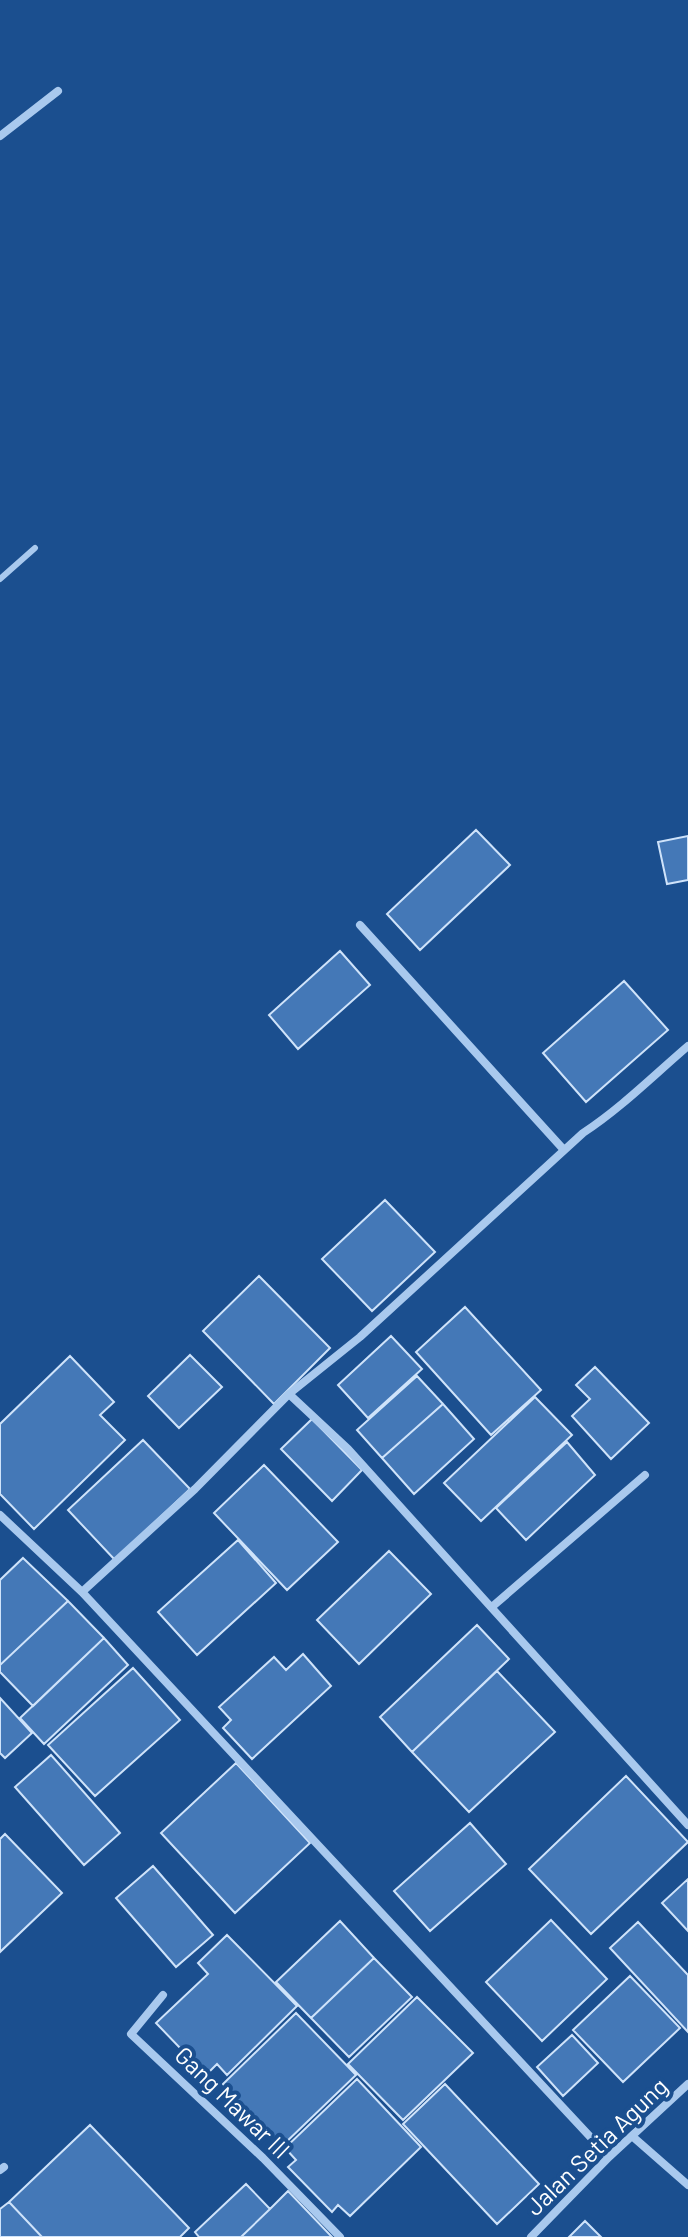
<svg xmlns="http://www.w3.org/2000/svg" width="688" height="2237" font-family="Barlow,sans-serif">
	<rect width="100%" height="100%" fill="#1b4f8f"/>
	<path fill="#4478b7" stroke="#cfe3fa" stroke-width="2" d="M 476,830 L 510,865 L 420,950 L 387,914 Z
		M 688,836 L 688,880 L 667,884 L 658,842 Z
		M 340,951 L 370,985 L 298,1049 L 269,1015 Z
		M 624,981 L 668,1030 L 586,1102 L 543,1053 Z
		M 385,1200 L 435,1252 L 372,1311 L 322,1259 Z
		M 259,1276 L 330,1348 L 274,1404 L 203,1331 Z
		M 465,1307 L 541,1390 L 491,1435 L 416,1352 Z
		M 391,1336 L 422,1369 L 368,1418 L 338,1385 Z
		M 190,1355 L 222,1387 L 179,1428 L 148,1396 Z
		M 70,1356 L 114,1402 L 100,1415 L 125,1440 L 34,1529 L 0,1494 L 0,1424 Z
		M 595,1367 L 649,1423 L 611,1459 L 572,1416 L 590,1399 L 576,1385 Z
		M 417,1376 L 443,1404 L 382,1458 L 357,1430 Z
		M 535,1397 L 572,1435 L 481,1521 L 444,1483 Z
		M 443,1404 L 474,1439 L 414,1494 L 382,1458 Z
		M 312,1419 L 362,1470 L 332,1501 L 281,1449 Z
		M 143,1440 L 190,1489 L 115,1560 L 68,1510 Z
		M 567,1442 L 595,1475 L 526,1540 L 496,1508 Z
		M 264,1465 L 338,1542 L 287,1590 L 214,1513 Z
		M 238,1540 L 276,1583 L 197,1655 L 158,1612 Z
		M 389,1551 L 431,1594 L 359,1664 L 317,1620 Z
		M 23,1558 L 68,1601 L 0,1665 L 0,1580 Z
		M 68,1601 L 104,1638 L 33,1706 L 0,1672 L 0,1665 Z
		M 477,1625 L 509,1659 L 412,1752 L 380,1717 Z
		M 104,1638 L 128,1665 L 44,1744 L 20,1718 Z
		M 303,1654 L 331,1686 L 252,1759 L 223,1728 L 231,1720 L 219,1707 L 274,1657 L 286,1670 Z
		M 133,1668 L 180,1720 L 95,1796 L 48,1745 Z
		M 497,1671 L 555,1732 L 469,1812 L 412,1752 Z
		M 0,1698 L 32,1733 L 5,1758 L 0,1753 Z
		M 51,1755 L 120,1833 L 84,1865 L 15,1787 Z
		M 236,1763 L 310,1843 L 235,1913 L 161,1833 Z
		M 626,1776 L 688,1842 L 591,1934 L 529,1869 Z
		M 470,1823 L 506,1864 L 430,1931 L 394,1891 Z
		M 5,1834 L 62,1893 L 0,1952 L 0,1839 Z
		M 153,1866 L 213,1935 L 176,1967 L 116,1898 Z
		M 688,1879 L 688,1931 L 662,1903 Z
		M 551,1920 L 607,1979 L 542,2041 L 486,1982 Z
		M 340,1921 L 374,1958 L 311,2018 L 276,1982 Z
		M 638,1922 L 688,1975 L 688,2032 L 610,1948 Z
		M 227,1935 L 297,2006 L 227,2075 L 217,2064 L 206,2075 L 156,2023 L 208,1974 L 198,1963 Z
		M 374,1958 L 412,1997 L 349,2057 L 311,2018 Z
		M 630,1976 L 680,2028 L 623,2082 L 573,2030 Z
		M 417,1997 L 473,2053 L 403,2120 L 348,2064 Z
		M 296,2013 L 356,2075 L 282,2146 L 223,2084 Z
		M 572,2035 L 598,2063 L 563,2096 L 537,2067 Z
		M 357,2079 L 421,2147 L 350,2216 L 338,2205 L 332,2212 L 288,2167 L 296,2160 L 285,2148 Z
		M 445,2084 L 539,2184 L 497,2224 L 403,2124 Z
		M 90,2125 L 189,2228 L 180,2237 L 42,2237 L 9,2202 Z
		M 246,2184 L 270,2209 L 241,2237 L 199,2237 L 195,2232 Z
		M 288,2191 L 332,2237 L 241,2237 L 270,2209 Z
		M 9,2202 L 42,2237 L 0,2237 L 0,2209 Z
		M 585,2221 L 601,2237 L 569,2237 Z"/>
	<g fill="none" stroke-linecap="round" stroke-linejoin="round">
		<path stroke="#a9c9ee" stroke-width="6" d="M 0,579 L 35,548"/>
		<path stroke="#a9c9ee" stroke-width="8" d="M 0,136 L 58,91
			M 360,925 L 564,1150
			M 289,1394 L 348,1449 L 688,1825
			M 0,1515 L 82,1592
			M 493,1606 L 645,1475
			M 163,1995 L 131,2034 L 263,2158 L 340,2237
			M 632,2136 L 688,2185
			M 609,2157 L 82,1592 L 195,1489 L 289,1394 L 360,1337 L 583,1133 C 621,1108 653,1076 688,1046
			M 0,2170 L 4,2167
			M 531,2237 L 609,2157 L 688,2084"/>
	</g>
	<g text-anchor="middle" dominant-baseline="central" stroke-width="8" stroke-linejoin="round" paint-order="stroke">
		<g font-size="24" fill="#fff" stroke="#1b4f8f">
			<text transform="translate(233 2102) rotate(44)">Gang Mawar III</text>
			<text transform="translate(596 2146) rotate(-44)">Jalan Setia Agung</text>
		</g>
	</g>
</svg>
